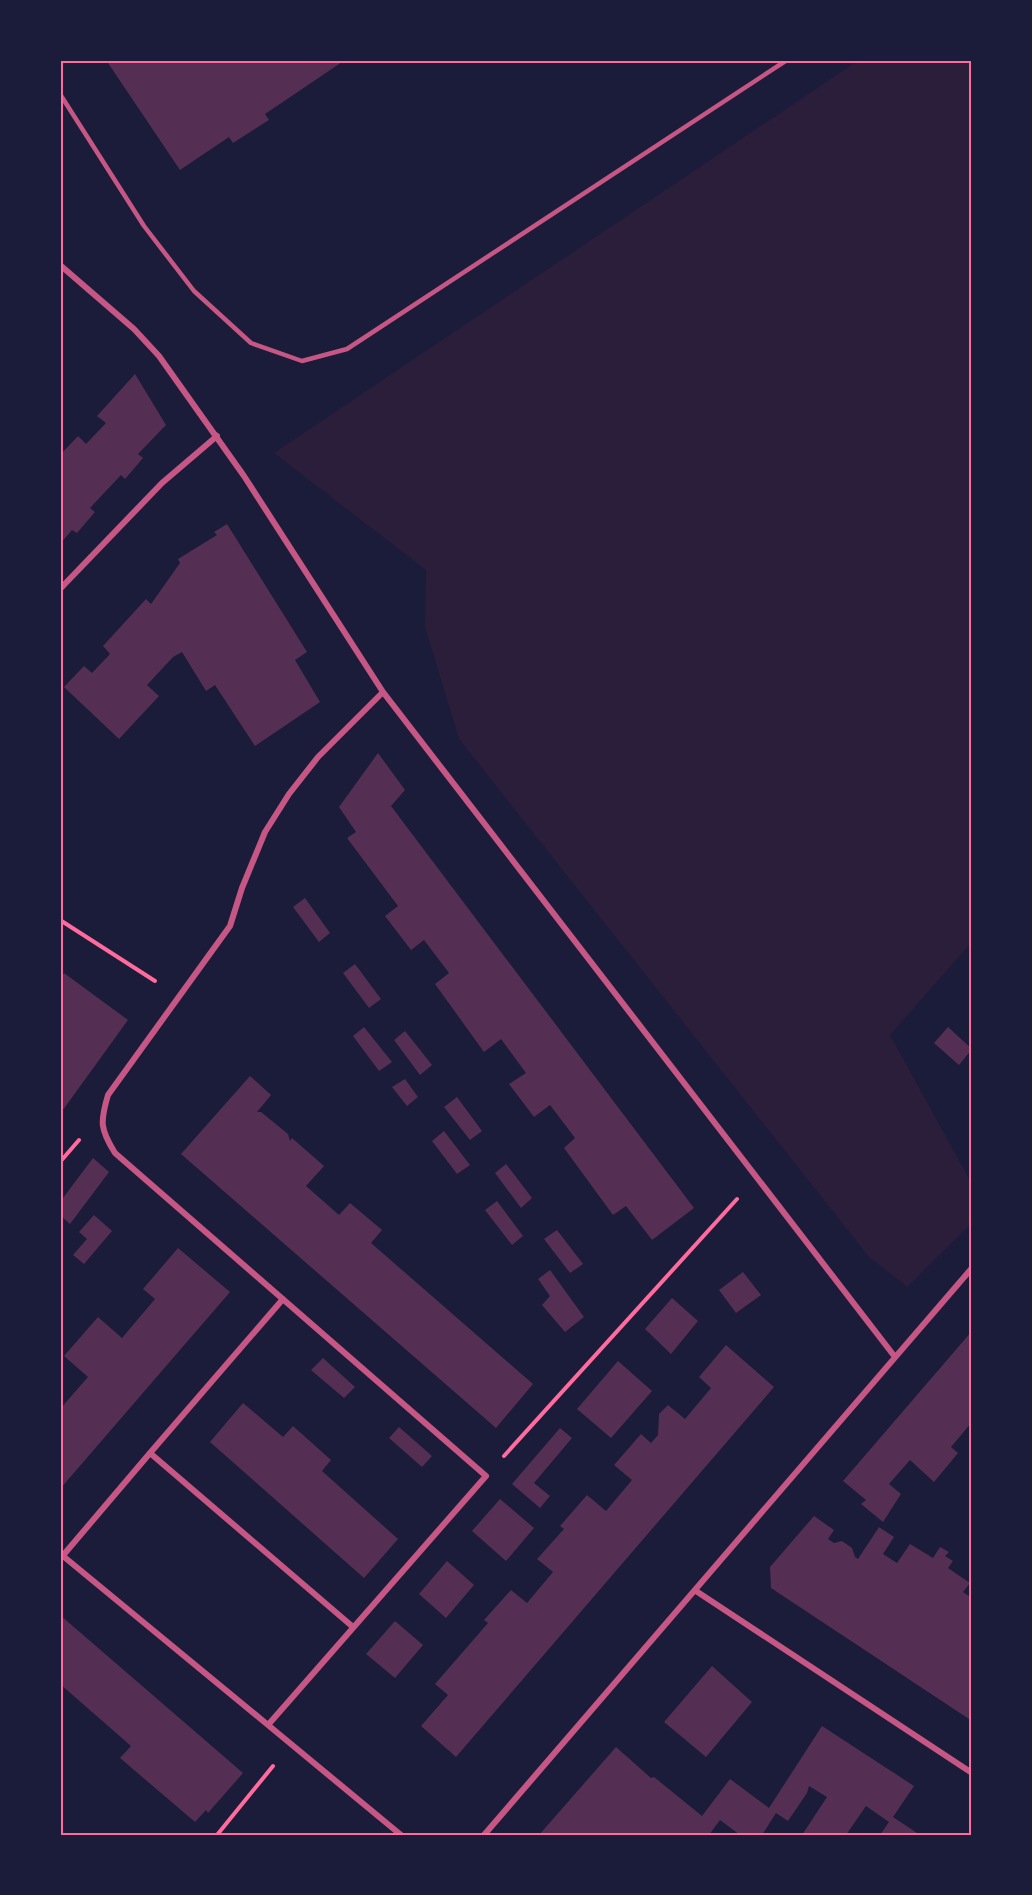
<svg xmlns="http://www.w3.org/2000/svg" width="1032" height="1895" font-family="Arial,sans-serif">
	<rect width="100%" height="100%" fill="#1b1b3a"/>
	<path fill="#2a1e3b" d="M 859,60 L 972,60 L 972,942 L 890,1035 L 972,1184 L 972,1223 L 907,1287 L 869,1257 L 459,739 L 425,627 L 426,570 L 274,453 Z"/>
	<path fill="#542f53" d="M 106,60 L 345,60 L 265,114 L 269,120 L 233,143 L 229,137 L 180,170 Z
		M 135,374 L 166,425 L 138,454 L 143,458 L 125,479 L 121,475 L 90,508 L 95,512 L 77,533 L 72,530 L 60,544 L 60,455 L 78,436 L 86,444 L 106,423 L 97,416 Z
		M 227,524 L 307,652 L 295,660 L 320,702 L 255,746 L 215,685 L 206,691 L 182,652 L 173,657 L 147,685 L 159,696 L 119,739 L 64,687 L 84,666 L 92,673 L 110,654 L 103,646 L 146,599 L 151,604 L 180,563 L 178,559 L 217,535 L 214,532 Z
		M 378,753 L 405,790 L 391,806 L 694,1208 L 652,1240 L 626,1206 L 613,1215 L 564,1148 L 575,1138 L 550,1105 L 534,1117 L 509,1084 L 526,1073 L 501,1039 L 484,1052 L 435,984 L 449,973 L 424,940 L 411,950 L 385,916 L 398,906 L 347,838 L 356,832 L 339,807 Z
		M 305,898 L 330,933 L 319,942 L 293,907 Z
		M 355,964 L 381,999 L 369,1008 L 343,973 Z
		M 64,973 L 128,1020 L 60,1114 L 60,979 Z
		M 364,1027 L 392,1062 L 379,1071 L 353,1036 Z
		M 948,1027 L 972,1049 L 959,1065 L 934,1043 Z
		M 405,1031 L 432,1065 L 420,1075 L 394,1040 Z
		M 250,1076 L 271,1095 L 257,1112 L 261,1112 L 288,1134 L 290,1141 L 292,1138 L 324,1166 L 306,1186 L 339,1215 L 350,1203 L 382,1230 L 371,1243 L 533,1384 L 496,1428 L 181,1154 Z
		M 405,1079 L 418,1097 L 407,1106 L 392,1087 Z
		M 457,1097 L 482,1131 L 470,1140 L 444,1107 Z
		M 444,1131 L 470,1165 L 457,1174 L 432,1141 Z
		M 93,1158 L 109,1172 L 70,1224 L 60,1215 L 60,1202 Z
		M 506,1164 L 532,1198 L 521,1208 L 495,1173 Z
		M 497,1201 L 523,1236 L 512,1245 L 485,1210 Z
		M 94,1215 L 112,1231 L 84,1264 L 73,1255 L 87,1239 L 79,1232 Z
		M 557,1230 L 583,1264 L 570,1273 L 544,1239 Z
		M 178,1248 L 230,1292 L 60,1489 L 60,1409 L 88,1377 L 64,1356 L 98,1317 L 122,1338 L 155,1299 L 143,1289 Z
		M 550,1270 L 584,1317 L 565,1332 L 542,1305 L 550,1296 L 538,1279 Z
		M 743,1272 L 761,1295 L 736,1313 L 719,1290 Z
		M 672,1298 L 698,1321 L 671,1354 L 645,1329 Z
		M 972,1331 L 972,1422 L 951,1447 L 958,1453 L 934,1482 L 910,1460 L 889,1484 L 901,1494 L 883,1522 L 861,1504 L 866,1500 L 843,1481 Z
		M 726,1345 L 774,1387 L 456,1757 L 421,1726 L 448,1695 L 435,1684 L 488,1623 L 484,1620 L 511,1590 L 527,1603 L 553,1572 L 537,1559 L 564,1529 L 560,1526 L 587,1495 L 606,1511 L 632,1480 L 614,1465 L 641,1434 L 651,1443 L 658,1435 L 659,1414 L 668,1405 L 685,1419 L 711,1388 L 699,1377 Z
		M 323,1358 L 355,1387 L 344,1398 L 311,1370 Z
		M 618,1361 L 652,1391 L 611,1438 L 577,1409 Z
		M 243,1403 L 283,1437 L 293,1426 L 331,1460 L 322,1471 L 398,1539 L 364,1578 L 210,1442 Z
		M 399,1427 L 432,1456 L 422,1467 L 389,1438 Z
		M 560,1428 L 572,1438 L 534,1483 L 550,1496 L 540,1508 L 512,1484 Z
		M 500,1499 L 534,1528 L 506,1561 L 472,1531 Z
		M 814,1516 L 834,1530 L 828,1539 L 834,1543 L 842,1541 L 852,1548 L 855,1557 L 858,1559 L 879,1527 L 894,1537 L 883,1554 L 897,1563 L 910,1544 L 933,1558 L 940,1547 L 949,1552 L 945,1556 L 953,1561 L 948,1568 L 970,1583 L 963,1592 L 972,1598 L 972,1721 L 771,1588 L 770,1567 Z
		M 447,1561 L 474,1585 L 446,1618 L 419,1594 Z
		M 60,1615 L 243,1773 L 208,1813 L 206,1810 L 195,1822 L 120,1758 L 131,1746 L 60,1684 Z
		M 395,1621 L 423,1645 L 395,1678 L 366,1654 Z
		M 712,1666 L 752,1702 L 706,1757 L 664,1722 Z
		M 822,1726 L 914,1786 L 893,1817 L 920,1835 L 880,1835 L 889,1822 L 866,1806 L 846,1835 L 802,1835 L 827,1797 L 809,1786 L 807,1793 L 788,1821 L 776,1813 L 762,1835 L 740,1835 L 720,1820 L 709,1835 L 539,1835 L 616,1747 L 651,1778 L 654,1777 L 702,1816 L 730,1779 L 769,1808 Z"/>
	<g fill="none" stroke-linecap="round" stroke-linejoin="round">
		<path stroke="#ff6b9d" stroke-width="4" d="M 60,920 L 155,981
			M 60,1162 L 79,1140
			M 504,1456 L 737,1199
			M 217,1835 L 273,1766"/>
		<path stroke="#c65784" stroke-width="4.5" d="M 60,94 L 144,226 L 194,291 L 251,343 L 302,361 L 347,349 L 787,60"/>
		<path stroke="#c65784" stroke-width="6" d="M 60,265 L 134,329 L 159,356 L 244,476 L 383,692 L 895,1357
			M 60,589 L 162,483 L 217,436
			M 383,692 L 318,757 L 289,794 L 265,832 L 242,888 L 230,926 L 108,1095 C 100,1122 100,1129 115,1153 L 486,1476 L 268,1725 L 401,1835
			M 150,1453 L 353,1627
			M 63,1556 L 268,1725
			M 60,1559 L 150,1453 L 283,1299
			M 696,1591 L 972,1773
			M 484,1835 L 972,1268"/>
	</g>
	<rect width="1032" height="1895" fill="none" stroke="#1b1b3a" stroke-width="123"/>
	<rect x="62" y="62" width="908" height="1772" fill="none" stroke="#ff6b9d" stroke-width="2"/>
</svg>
